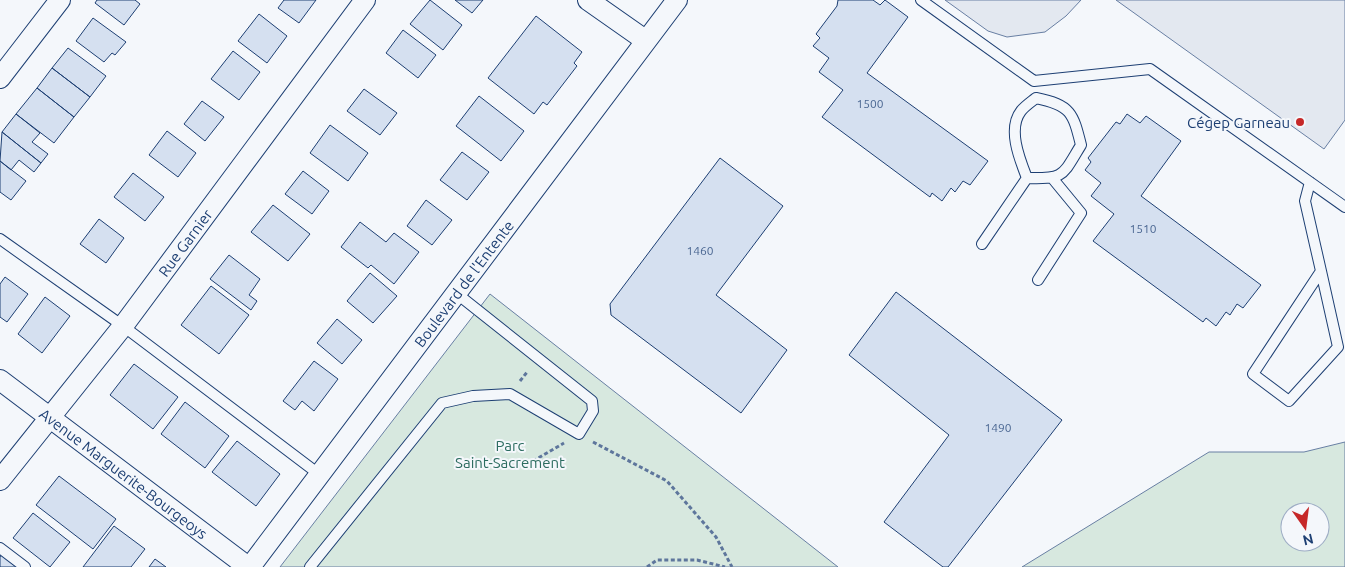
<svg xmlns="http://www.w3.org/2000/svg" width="1345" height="567" font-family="Ubuntu,sans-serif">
	<rect width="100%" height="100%" fill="#f4f7fb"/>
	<path fill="#d7e8df" stroke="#687fa3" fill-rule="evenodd" d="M 490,294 L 838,567 L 280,567 Z
		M 1345,442 L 1345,567 L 1022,567 L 1209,452 L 1304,452 ZM 1290,512 L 1320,512 L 1320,542 L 1290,542 Z"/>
	<path fill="#e3e8f0" stroke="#687fa3" d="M 945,0 L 1081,0 L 1066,16 L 1045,32 L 1007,37 L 988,31 Z
		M 1116,0 L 1345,0 L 1345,120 L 1324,149 Z"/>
	<path fill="#d5e0f0" stroke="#1d3f73" d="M 97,0 L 135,0 L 140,4 L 124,25 L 95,3 Z
		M 284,0 L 316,0 L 299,23 L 278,8 Z
		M 430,0 L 462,25 L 443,50 L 410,24 Z
		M 455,0 L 483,0 L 472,13 Z
		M 838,0 L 873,0 L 880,5 L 885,0 L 908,17 L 867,73 L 988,161 L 970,185 L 963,181 L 955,192 L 951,188 L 942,201 L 932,193 L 930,197 L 822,117 L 843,90 L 819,72 L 829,58 L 813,46 L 820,38 L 816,34 L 837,6 Z
		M 259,14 L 287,36 L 267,63 L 238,41 Z
		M 536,16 L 582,52 L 574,63 L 577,66 L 547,105 L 543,102 L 534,114 L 488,78 Z
		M 93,18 L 126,42 L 115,55 L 112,53 L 104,62 L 76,41 Z
		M 403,30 L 436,55 L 418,78 L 386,53 Z
		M 68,48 L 106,76 L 90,97 L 52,68 Z
		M 233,51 L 260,72 L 239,100 L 211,79 Z
		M 52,68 L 90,97 L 74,117 L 37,88 Z
		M 37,88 L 74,117 L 54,143 L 16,114 Z
		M 364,89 L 397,113 L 380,135 L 347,111 Z
		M 479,96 L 524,131 L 501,161 L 456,126 Z
		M 202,101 L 224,117 L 205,141 L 184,124 Z
		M 16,114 L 40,133 L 32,142 L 48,154 L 41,163 L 2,132 Z
		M 1127,114 L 1140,123 L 1146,116 L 1181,141 L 1141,196 L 1261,285 L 1243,308 L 1237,304 L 1230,315 L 1226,312 L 1216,326 L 1206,318 L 1203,322 L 1093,241 L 1114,214 L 1091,196 L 1101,183 L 1085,170 L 1091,162 L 1088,158 L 1116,122 L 1120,124 Z
		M 330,125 L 368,153 L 348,181 L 310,153 Z
		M 167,131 L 196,153 L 178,177 L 149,155 Z
		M 2,132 L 41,163 L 34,172 L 19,160 L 11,170 L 0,161 Z
		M 462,152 L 489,172 L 467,200 L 440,180 Z
		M 720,158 L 783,206 L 716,295 L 787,350 L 741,413 L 611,315 L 610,304 Z
		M 0,161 L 26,181 L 11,200 L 0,192 Z
		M 303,171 L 329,191 L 312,214 L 285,194 Z
		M 133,173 L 164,197 L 145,221 L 114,197 Z
		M 426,200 L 452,220 L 432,245 L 407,226 Z
		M 273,205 L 310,234 L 288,261 L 251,232 Z
		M 99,219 L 124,238 L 106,263 L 80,244 Z
		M 360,222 L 386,242 L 394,233 L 419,252 L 394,284 L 371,265 L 368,268 L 341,247 Z
		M 229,255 L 260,279 L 249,295 L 257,301 L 251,310 L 210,279 Z
		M 370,273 L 397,296 L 373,323 L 347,301 Z
		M 5,277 L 28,294 L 7,322 L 0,317 L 0,284 Z
		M 211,286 L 249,315 L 219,354 L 181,325 Z
		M 896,292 L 1062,420 L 948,567 L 943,567 L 884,522 L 949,435 L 849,355 Z
		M 45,297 L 70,316 L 42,353 L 18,334 Z
		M 337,319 L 362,340 L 342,364 L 317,343 Z
		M 314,361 L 338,379 L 314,411 L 302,401 L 295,410 L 283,401 Z
		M 134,364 L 178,397 L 153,429 L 110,395 Z
		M 185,402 L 229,436 L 205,468 L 161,434 Z
		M 237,441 L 280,474 L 256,506 L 212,472 Z
		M 59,476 L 116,519 L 93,549 L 36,505 Z
		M 33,513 L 70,542 L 50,567 L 13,538 Z
		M 114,526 L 145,549 L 131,567 L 83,567 Z
		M 3,552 L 23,567 L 0,567 L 0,557 Z
		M 155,559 L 166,567 L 149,567 Z"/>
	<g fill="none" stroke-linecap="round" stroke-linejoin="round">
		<g stroke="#1d3f73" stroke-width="12">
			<path id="service" d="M 921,0 L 1034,81 L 1150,69 L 1345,207
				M 1036,98 C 1071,105 1073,113 1081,145 C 1062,176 1065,179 1027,178 C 1020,160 1007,129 1021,111 C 1025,106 1031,102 1036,98 Z
				M 1310,182 L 1305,201 L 1321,271
				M 0,239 L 123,326 L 320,475
				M 982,244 L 1027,178
				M 1321,271 L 1338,347 L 1289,401 L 1253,374 Z
				M 1038,280 L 1081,213 L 1053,179
				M 0,548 L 25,567
				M 310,567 L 442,403 L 473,396 L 510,394 L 579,434 L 593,411 L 592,401 L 456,293"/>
		</g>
		<g stroke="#1d3f73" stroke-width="22">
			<g id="minor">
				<path d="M 588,0 L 645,40"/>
				<path d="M 0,78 L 60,0"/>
				<path id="s1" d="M 0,380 L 248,567"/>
				<path id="s2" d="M 0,480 L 123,326 L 365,0"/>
				<path id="s3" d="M 250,567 L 677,0"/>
			</g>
		</g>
		<path stroke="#5e769c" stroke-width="3" stroke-dasharray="4 2.5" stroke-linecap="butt" d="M 520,381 L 528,371
			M 593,442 L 667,481 L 716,537 L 732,567
			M 533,461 L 564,443
			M 647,567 L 657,560 L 697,560 L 725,567"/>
		<use href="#service" stroke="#f4f7fb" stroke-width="10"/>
		<use href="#minor" stroke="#f4f7fb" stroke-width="20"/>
	</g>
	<circle fill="#c62828" stroke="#f4f7fb" stroke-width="2" cx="1300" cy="122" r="5"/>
	<g text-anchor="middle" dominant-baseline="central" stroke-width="4" stroke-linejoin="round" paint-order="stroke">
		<g font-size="12" fill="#4b6792">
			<text x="870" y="103">1500</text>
			<text x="1143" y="228">1510</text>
			<text x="700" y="250">1460</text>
			<text x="998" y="427">1490</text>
		</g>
		<g font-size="15" fill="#1d3f73" stroke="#f4f7fb" text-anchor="end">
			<text x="1290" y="122">Cégep Garneau</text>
		</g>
		<g font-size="15" fill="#1d3f73" stroke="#f4f7fb">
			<text stroke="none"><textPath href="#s2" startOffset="301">Rue Garnier</textPath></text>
			<text stroke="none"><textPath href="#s3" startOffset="355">Boulevard de l'Entente</textPath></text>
			<text stroke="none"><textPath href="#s1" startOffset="155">Avenue Marguerite-Bourgeoys</textPath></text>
		</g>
		<g font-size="15" fill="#2c6c60" stroke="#f4f7fb">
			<text x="510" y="445">Parc<tspan x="510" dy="17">Saint-Sacrement</tspan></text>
		</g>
	</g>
	<g transform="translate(1305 527) rotate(166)"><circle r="24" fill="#f4f7fb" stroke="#9eadc5"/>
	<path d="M0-4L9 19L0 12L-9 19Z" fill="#c62828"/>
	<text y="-8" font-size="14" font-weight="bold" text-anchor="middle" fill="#1d3f73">N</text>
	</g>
</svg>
